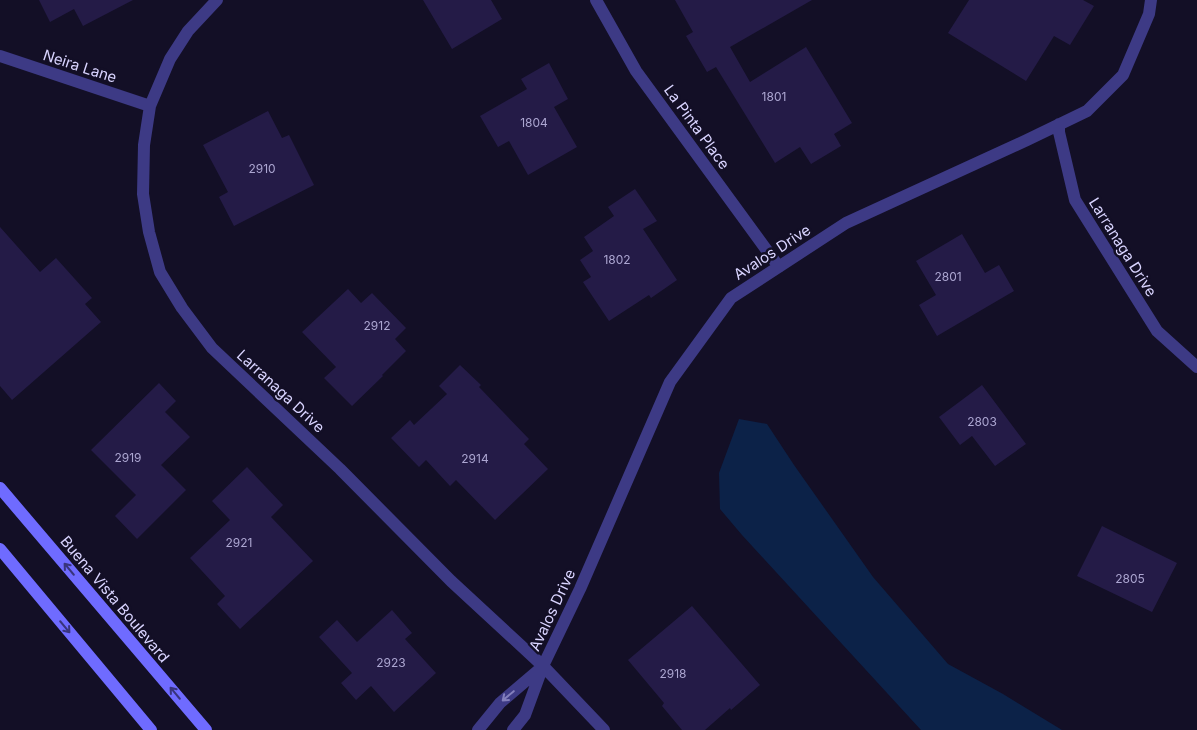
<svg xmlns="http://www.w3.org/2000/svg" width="1197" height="730" font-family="Inter,sans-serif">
	<rect width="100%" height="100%" fill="#130f26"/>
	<path fill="#0c2248" d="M 739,419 L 767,424 L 794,465 L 873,577 L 948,664 L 1003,694 L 1062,730 L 921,730 L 742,535 L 720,509 L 719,473 Z"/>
	<path fill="#241b47" d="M 39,0 L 133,0 L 83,26 L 74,9 L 50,22 Z
		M 423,0 L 491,0 L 502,19 L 452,49 Z
		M 675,0 L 812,0 L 730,47 L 750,82 L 806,47 L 852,123 L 834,134 L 841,146 L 811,164 L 800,147 L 775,163 L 716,67 L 707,72 L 686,36 L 693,32 Z
		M 969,0 L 1083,0 L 1094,6 L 1070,45 L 1054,36 L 1026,81 L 948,33 Z
		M 549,63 L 568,99 L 554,107 L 577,147 L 528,175 L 509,141 L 498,147 L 480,116 L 527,89 L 521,79 Z
		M 268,111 L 282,138 L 289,135 L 314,185 L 234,226 L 219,197 L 228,192 L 203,145 Z
		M 635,189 L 657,221 L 643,229 L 677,280 L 651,298 L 649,295 L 609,321 L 583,282 L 591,277 L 580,260 L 593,251 L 584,237 L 614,216 L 608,207 Z
		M 0,227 L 40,272 L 56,258 L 92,298 L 85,304 L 101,322 L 12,400 L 0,386 Z
		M 962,234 L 985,273 L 999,265 L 1014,291 L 937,336 L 919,305 L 936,295 L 916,261 Z
		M 348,289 L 361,303 L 372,293 L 406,328 L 395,339 L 406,351 L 382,375 L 383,376 L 352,406 L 324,378 L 336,367 L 302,332 Z
		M 460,365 L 481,385 L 479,387 L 529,439 L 524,444 L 548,469 L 495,520 L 456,480 L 450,486 L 426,460 L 419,467 L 391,438 L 410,420 L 414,425 L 447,394 L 439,386 Z
		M 159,383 L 176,401 L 165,412 L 190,437 L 161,465 L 186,490 L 137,539 L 115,516 L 136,495 L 91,450 Z
		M 982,385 L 1026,444 L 995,466 L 972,436 L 960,445 L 939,417 Z
		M 247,467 L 283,505 L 271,517 L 313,561 L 240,629 L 217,604 L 225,596 L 190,558 L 230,520 L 212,501 Z
		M 1102,526 L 1177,563 L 1152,612 L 1077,576 Z
		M 692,606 L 760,685 L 731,710 L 730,708 L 705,730 L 682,730 L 662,706 L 664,703 L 628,660 Z
		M 392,610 L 412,633 L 405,639 L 436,673 L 394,712 L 371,686 L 356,700 L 341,683 L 352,673 L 319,637 L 337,620 L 357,642 Z"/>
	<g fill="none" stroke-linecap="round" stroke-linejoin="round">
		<path stroke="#3d3a85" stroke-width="12" d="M 217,0 L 188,31 L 170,59 L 150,106 L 144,145 L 143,194 L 149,232 L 160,272 L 182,308 L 212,348 L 340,469 L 451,581 L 543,666 L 604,730
			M 596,0 L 636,71 L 779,267
			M 0,56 L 150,106
			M 1059,124 L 1059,132 L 1075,200 L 1157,331 L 1197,367
			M 478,730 L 500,703 L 541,668
			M 513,730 L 525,715 L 543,666 L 580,589 L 670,382 L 731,298 L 846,223 L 1027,140 L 1087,111 L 1123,75 L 1149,14 L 1151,0"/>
		<path stroke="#6f6bff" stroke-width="12" d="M 0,488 L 206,730
			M 0,549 L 151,730"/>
	</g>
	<defs><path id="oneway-shaft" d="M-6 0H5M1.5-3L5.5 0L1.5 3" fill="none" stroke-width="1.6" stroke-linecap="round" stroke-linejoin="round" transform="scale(1.25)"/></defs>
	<g stroke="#38347d">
		<use href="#oneway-shaft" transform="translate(69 569) rotate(-130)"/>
		<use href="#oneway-shaft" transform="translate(65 627) rotate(50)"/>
		<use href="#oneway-shaft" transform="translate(175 693) rotate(-130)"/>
	</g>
	<use stroke="#837fbc" href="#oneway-shaft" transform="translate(508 696) rotate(140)"/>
	<g text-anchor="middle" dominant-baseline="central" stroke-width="5" stroke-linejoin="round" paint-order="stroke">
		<g font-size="12" fill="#aca6d1">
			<text x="774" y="96">1801</text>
			<text x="534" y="122">1804</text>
			<text x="262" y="168">2910</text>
			<text x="617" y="259">1802</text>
			<text x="948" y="276">2801</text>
			<text x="377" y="325">2912</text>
			<text x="982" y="421">2803</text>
			<text x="128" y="457">2919</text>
			<text x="475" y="458">2914</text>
			<text x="239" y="542">2921</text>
			<text x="1130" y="578">2805</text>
			<text x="391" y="662">2923</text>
			<text x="673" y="673">2918</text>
		</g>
		<g font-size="15" fill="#d9d4ff" stroke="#130f26">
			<text transform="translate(80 66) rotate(18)">Neira Lane</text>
			<text transform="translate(697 127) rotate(54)">La Pinta Place</text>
			<text transform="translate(1123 247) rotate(58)">Larranaga Drive</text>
			<text transform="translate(772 252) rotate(-33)">Avalos Drive</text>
			<text transform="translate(281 391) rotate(43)">Larranaga Drive</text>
			<text transform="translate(115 599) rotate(50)">Buena Vista Boulevard</text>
			<text transform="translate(552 610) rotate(-65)">Avalos Drive</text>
		</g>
	</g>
</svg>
